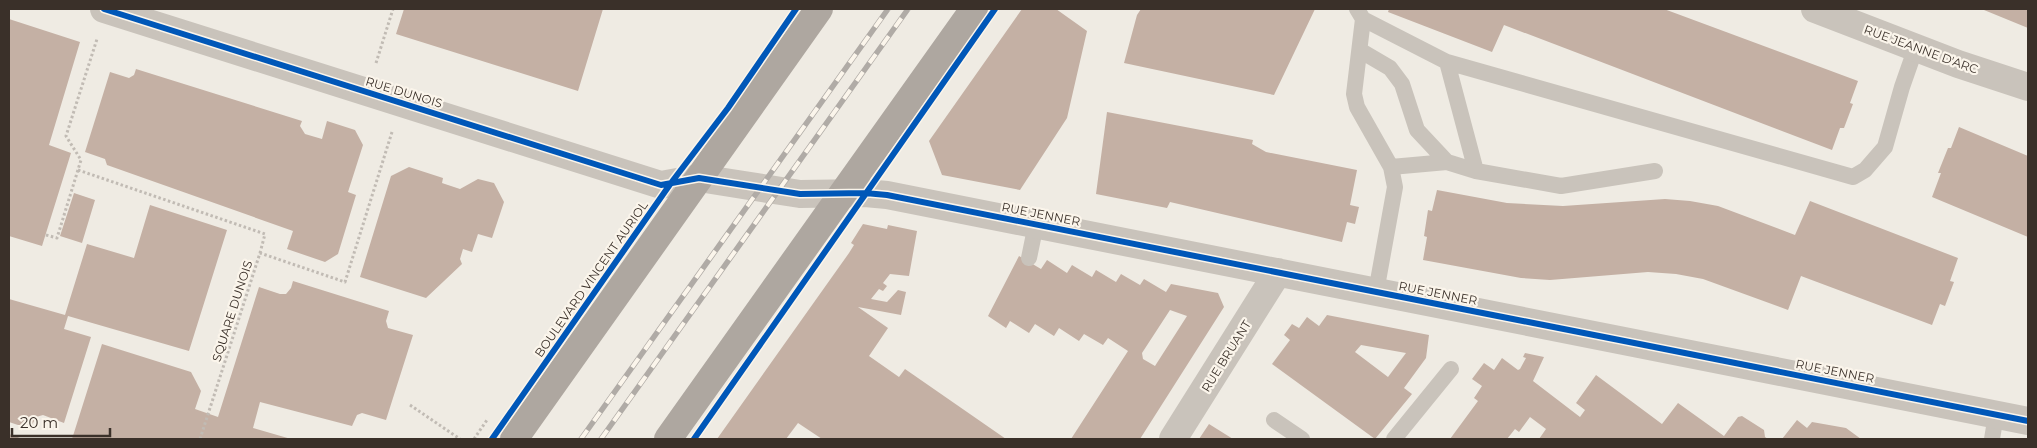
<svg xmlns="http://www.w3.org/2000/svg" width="2037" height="448" font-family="Montserrat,sans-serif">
	<rect width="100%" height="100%" fill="#efebe3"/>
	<path fill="#c4b0a4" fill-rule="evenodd" d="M 404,9 L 603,9 L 578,91 L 396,34 Z
		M 1022,9 L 1056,9 L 1087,31 L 1067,118 L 1020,190 L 942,175 L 929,141 Z
		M 1141,9 L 1315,9 L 1274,95 L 1124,63 L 1137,15 Z
		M 1389,9 L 1664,9 L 1858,81 L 1850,103 L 1853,104 L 1844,128 L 1840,128 L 1832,150 L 1504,25 L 1492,52 L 1388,12 Z
		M 1980,9 L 2028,9 L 2028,28 L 1984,10 Z
		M 9,19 L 80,42 L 49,145 L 71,153 L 42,246 L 9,236 Z
		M 136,69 L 302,121 L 300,126 L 305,134 L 322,139 L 327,121 L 355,130 L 363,145 L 348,192 L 356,195 L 338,254 L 325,262 L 287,249 L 293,231 L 107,165 L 105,159 L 85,152 L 110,72 L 129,78 L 134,75 Z
		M 1107,112 L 1253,140 L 1252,144 L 1266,152 L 1357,170 L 1350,205 L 1359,207 L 1355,224 L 1347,222 L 1342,242 L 1170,202 L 1167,208 L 1096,194 Z
		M 1959,127 L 2028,156 L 2028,237 L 1932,197 L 1941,173 L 1938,173 L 1948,148 L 1951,148 Z
		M 409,167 L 443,178 L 442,183 L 460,189 L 478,179 L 494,183 L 504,202 L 492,238 L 478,234 L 472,252 L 463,249 L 460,259 L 462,264 L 426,298 L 360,277 L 391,176 Z
		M 1437,190 L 1507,203 L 1563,206 L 1665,199 L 1690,201 L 1718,206 L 1795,235 L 1810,201 L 1958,258 L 1950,281 L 1954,282 L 1945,306 L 1940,304 L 1932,325 L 1801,276 L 1788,310 L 1703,279 L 1676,274 L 1648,272 L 1550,280 L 1521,278 L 1423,260 L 1427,237 L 1424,236 L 1428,210 L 1432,211 Z
		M 74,193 L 95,200 L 82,243 L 60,236 Z
		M 150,205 L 227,230 L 189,351 L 68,316 L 64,329 L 91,337 L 64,423 L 43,415 L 36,417 L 30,429 L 9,422 L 9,299 L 65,315 L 87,244 L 134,258 Z
		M 863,224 L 887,229 L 888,225 L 917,231 L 909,276 L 890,274 L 883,283 L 887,286 L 883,291 L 879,289 L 871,299 L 887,302 L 898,290 L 906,292 L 901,315 L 858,307 L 888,328 L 869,356 L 899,377 L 905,369 L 1006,439 L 822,439 L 798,423 L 786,439 L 717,439 L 849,253 L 854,245 L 851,243 Z
		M 1019,256 L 1041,269 L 1047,260 L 1067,273 L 1072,265 L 1092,277 L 1096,270 L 1116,282 L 1121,274 L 1140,285 L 1144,279 L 1166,292 L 1171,284 L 1218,293 L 1224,307 L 1140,439 L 1071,439 L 1128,351 L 1108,338 L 1103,345 L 1084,334 L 1079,341 L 1059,328 L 1054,336 L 1035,324 L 1029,333 L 1010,321 L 1006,328 L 988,316 ZM 1170,310 L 1187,316 L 1155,366 L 1143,359 L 1142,353 Z
		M 293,281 L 389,311 L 386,321 L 388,328 L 413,335 L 386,420 L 362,413 L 357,415 L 352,426 L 260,402 L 253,428 L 291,439 L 72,439 L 102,344 L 191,372 L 201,391 L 195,409 L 218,417 L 259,287 L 280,294 L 286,294 L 291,288 Z
		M 1327,315 L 1429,335 L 1426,358 L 1404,388 L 1412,394 L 1375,439 L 1272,364 L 1290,340 L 1284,335 L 1292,324 L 1299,328 L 1307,317 L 1319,326 ZM 1361,345 L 1406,353 L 1388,377 L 1355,352 Z
		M 1525,353 L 1544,357 L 1533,381 L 1580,417 L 1585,410 L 1576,403 L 1596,375 L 1662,424 L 1678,403 L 1724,436 L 1738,417 L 1742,416 L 1764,430 L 1765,437 L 1768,439 L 1539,439 L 1546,429 L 1530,417 L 1519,432 L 1515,429 L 1507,439 L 1450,439 L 1478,401 L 1474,398 L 1482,386 L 1472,379 L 1484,363 L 1494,370 L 1502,358 L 1518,370 L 1520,369 L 1526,358 L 1523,357 Z
		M 1797,420 L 1807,428 L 1812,422 L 1846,428 L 1861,439 L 1782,439 Z
		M 1209,424 L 1233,439 L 1199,439 Z
		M 9,434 L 23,439 L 9,439 Z"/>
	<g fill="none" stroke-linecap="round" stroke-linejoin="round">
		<path stroke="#c1bbb4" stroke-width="3" stroke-dasharray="2.5 2.5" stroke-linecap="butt" d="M 376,63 L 393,9
			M 78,170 L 265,234 L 260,253
			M 624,227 L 634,213
			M 46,235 L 57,238 L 81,160 L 66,136 L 97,39
			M 410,405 L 460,439
			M 200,439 L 260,253 L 345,282 L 392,132
			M 474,439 L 487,420"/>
		<path stroke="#c9c3bb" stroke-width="16" d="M 1357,9 L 1363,19 L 1354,94 L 1357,107 L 1391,167 L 1395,187 L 1376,292
			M 1363,19 L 1447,62 L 1476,171
			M 1361,51 L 1390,68 L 1402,84 L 1417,130 L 1447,162
			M 1447,62 L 1853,177 L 1865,170 L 1885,147 L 1902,87 L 1916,47
			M 1391,167 L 1447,162 L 1476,171 L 1561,186 L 1655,171
			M 1029,258 L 1036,224
			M 1274,420 L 1302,439
			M 1394,439 L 1451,369
			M 1992,439 L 1996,415"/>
		<path stroke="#c9c3bb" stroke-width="28" d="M 104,9 L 661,185 L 699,178 L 800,194 L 865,193 L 887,195 L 2028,421
			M 1815,9 L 1958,64 L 2028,87
			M 1173,439 L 1278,272"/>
		<path stroke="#aea7a0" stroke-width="28" d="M 514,439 L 819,9
			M 668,439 L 974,9"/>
		<g stroke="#b0aba6" stroke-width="5.5">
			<path id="rail" d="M 581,439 L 888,9
				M 601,439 L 908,9"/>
		</g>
		<use href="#rail" stroke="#fbf5eb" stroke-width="4" stroke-dasharray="11" stroke-linecap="butt"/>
		<g stroke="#fbf5eb" stroke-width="9">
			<path id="cycleway" d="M 104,9 L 661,185 L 699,178 L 800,194 L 865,193 L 887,195 L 2028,421
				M 492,439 L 671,183 L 728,108 L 796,9
				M 694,439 L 995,9"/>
		</g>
		<use href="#cycleway" stroke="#0057b8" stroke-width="6"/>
	</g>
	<g text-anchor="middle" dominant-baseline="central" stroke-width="4.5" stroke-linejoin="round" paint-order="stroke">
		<g font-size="12" fill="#3a3029" stroke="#fbf5eb">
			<text transform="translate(1921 49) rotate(20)">RUE JEANNE D'ARC</text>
			<text transform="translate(404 92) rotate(17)">RUE DUNOIS</text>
			<text transform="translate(1041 214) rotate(11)">RUE JENNER</text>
			<text transform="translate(591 279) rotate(-55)">BOULEVARD VINCENT AURIOL</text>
			<text transform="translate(1438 293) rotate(11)">RUE JENNER</text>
			<text transform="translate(232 311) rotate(-72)">SQUARE DUNOIS</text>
			<text transform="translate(1226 356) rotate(-58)">RUE BRUANT</text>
			<text transform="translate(1835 371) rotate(11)">RUE JENNER</text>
		</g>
	</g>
	<rect width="2037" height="448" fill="none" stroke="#3a3029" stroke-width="20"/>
	<path d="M12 428v8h98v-8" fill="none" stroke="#3a3029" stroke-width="2.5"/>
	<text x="20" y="428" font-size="15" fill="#3a3029" stroke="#fbf5eb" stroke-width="4" paint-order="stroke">20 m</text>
</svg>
